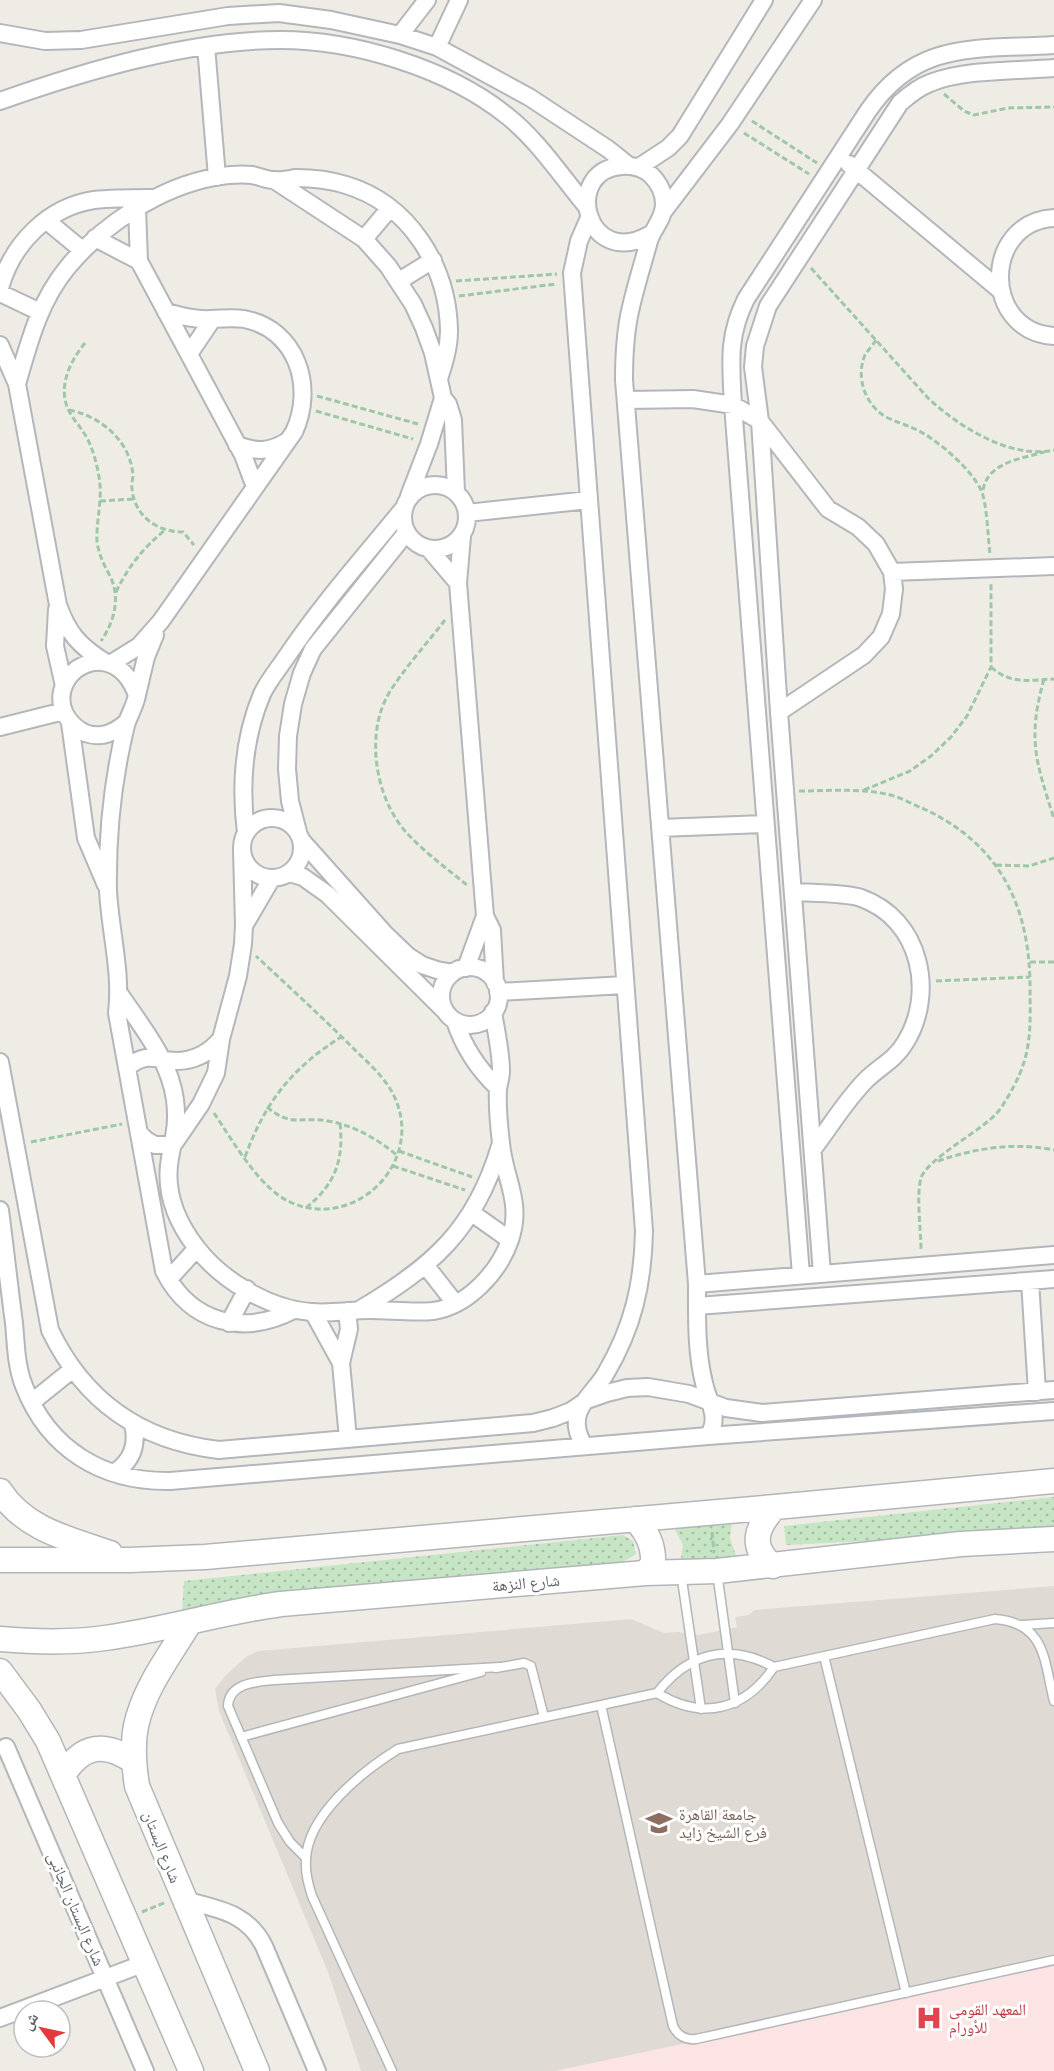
<svg xmlns="http://www.w3.org/2000/svg" width="1054" height="2071" font-family="'Public Sans','Noto Naskh Arabic',sans-serif">
	<defs>
		<pattern id="grass-dots" width="8" height="8" patternUnits="userSpaceOnUse" patternTransform="scale(1.5)"><rect width="8" height="8" fill="#c6e5c4"/><path d="M2 2h.1M6 6h.1" fill="none" stroke="#a4bda3" stroke-width="1.8" stroke-linecap="round"/></pattern>
	</defs>
	<rect width="100%" height="100%" fill="#efece6"/>
	<path fill="#dfdbd4" d="M 1054,1586 L 1054,1965 L 556,2071 L 361,2071 L 328,1972 L 219,1711 L 215,1689 L 226,1675 L 247,1656 L 259,1651 L 631,1619 L 664,1633 L 678,1632 L 699,1635 L 737,1627 L 735,1617 L 749,1615 L 754,1610 Z"/>
	<path fill="#fbe4e3" d="M 1054,1965 L 1054,2071 L 556,2071 Z"/>
	<path fill="url(#grass-dots)" d="M 1054,1497 L 1054,1532 L 786,1545 L 784,1526 Z
		M 732,1520 L 730,1538 L 738,1561 L 680,1565 L 683,1545 L 673,1526 Z
		M 623,1535 L 633,1541 L 636,1554 L 618,1565 L 182,1612 L 184,1581 Z"/>
	<g fill="none" stroke-linecap="round" stroke-linejoin="round">
		<g stroke="#b3b6ba" stroke-width="11">
			<path id="lane" d="M 717,1572 L 735,1703
				M 681,1573 L 701,1709
				M 1022,1625 L 1054,1623
				M 824,1656 L 906,1993
				M 496,1668 L 524,1663 L 531,1666 L 544,1717
				M 657,1693 C 703,1721 745,1710 774,1667
				M 601,1705 L 673,2026 C 678,2036 685,2040 696,2039 L 1054,1960
				M 241,1737 L 481,1672
				M 305,1857 L 290,1842 L 278,1823 L 228,1706 C 229,1683 255,1682 274,1680 L 500,1667
				M 392,2071 L 312,1896 C 308,1884 305,1873 306,1860 C 307,1815 363,1771 398,1749 L 657,1693 C 689,1652 729,1643 774,1667 L 995,1619 C 1046,1623 1044,1661 1054,1701"/>
		</g>
		<g stroke="#b3b6ba" stroke-width="20">
			<path id="street" d="M 0,33 L 45,41 L 81,40 L 228,16 L 279,13 L 331,20 L 400,35 L 437,47 L 529,97 L 608,149 L 628,165
				M 400,35 L 427,0
				M 206,46 L 217,177
				M 437,47 L 459,0
				M 0,101 C 85,71 189,40 280,40 C 354,40 447,68 506,115 C 538,140 561,176 587,207
				M 849,164 L 1000,290
				M 639,167 L 668,148 L 680,136 L 764,0
				M 274,180 L 364,239 L 388,266 L 413,304 L 424,328 L 433,353 L 443,398 L 448,404 L 453,420 L 456,492
				M 137,208 L 139,261 L 243,455 L 255,487
				M 663,212 L 730,124 L 813,0
				M 1054,218 C 982,222 982,332 1054,336
				M 47,221 L 82,250
				M 651,234 C 586,272 561,170 622,166 C 633,165 643,168 651,175 C 659,183 664,193 664,204 C 664,219 653,228 649,241 C 643,263 636,285 631,307 C 625,331 624,356 624,380 L 697,1284 C 697,1317 696,1351 704,1383 C 708,1402 721,1418 708,1436
				M 95,238 L 139,261
				M 364,239 L 390,208
				M 399,281 L 433,260
				M 0,288 C 12,244 48,207 94,200 C 113,198 132,198 151,198
				M 0,293 L 40,312
				M 0,345 L 17,384 L 58,605 C 68,633 79,646 105,662
				M 189,354 L 212,320
				M 17,384 C 29,343 39,302 67,268 C 102,225 160,187 215,177 C 226,175 240,174 252,175 C 259,176 266,180 274,180 C 281,181 289,179 296,178 C 313,178 330,180 346,185 C 409,204 448,266 449,331 C 449,348 444,363 439,379
				M 626,400 L 693,399 L 733,405 L 760,421 L 828,509 L 858,527 L 876,544 L 892,572 L 894,589 L 891,614 L 881,637 L 864,655 L 779,712
				M 237,445 C 256,452 269,452 286,442
				M403 517a32 32 0 1 1 64 0a32 32 0 1 1-64 0Z
				M 409,496 L 429,444 L 443,398
				M 467,513 L 589,500
				M 462,536 L 458,583 L 485,916 L 466,968
				M 430,550 L 458,583
				M 892,572 L 1054,566
				M 57,609 L 55,646 L 64,686
				M 110,664 L 139,646 L 161,621 L 294,432 C 315,387 297,329 244,319 C 232,317 222,319 211,319 C 196,320 181,316 166,312
				M 137,695 L 146,657 L 155,635
				M 127,722 C 114,733 101,739 85,733 C 76,729 70,723 65,714 C 45,672 113,631 137,695 C 135,706 129,715 126,725 C 113,778 107,835 108,890 C 110,931 122,972 117,1013 L 164,1271 C 191,1324 244,1336 294,1310
				M 70,723 L 86,838 L 106,885
				M 0,727 L 64,711
				M242 848a30 30 0 1 1 60 0a30 30 0 1 1-60 0Z
				M 660,828 L 765,824
				M 298,832 L 290,801 L 287,769 L 288,736 L 293,704 L 302,673 L 313,649 L 406,533
				M 246,833 C 240,785 243,739 262,694 C 268,681 279,668 287,656 C 322,604 364,557 403,509
				M 302,841 L 385,934 L 408,956 L 422,965 L 437,970 L 453,973
				M 289,873 L 303,877 L 327,894 L 445,1011
				M 793,892 C 810,893 847,893 861,898 C 921,919 936,994 905,1043 C 895,1060 879,1067 866,1080 C 846,1100 830,1127 813,1149
				M 485,916 L 492,930 L 495,983
				M 245,924 L 272,878
				M441 996a29 29 0 1 1 58 0a29 29 0 1 1-58 0Z
				M 498,992 L 625,985
				M 119,993 C 141,1026 170,1060 175,1100 C 178,1123 174,1137 170,1158 C 164,1191 176,1221 196,1247 C 221,1280 269,1309 311,1312 C 331,1314 350,1310 370,1310 C 390,1310 413,1313 433,1311 C 468,1306 499,1272 510,1240 C 523,1201 504,1179 501,1143 C 499,1126 497,1106 498,1089 C 499,1083 501,1077 501,1071 C 501,1052 496,1031 493,1012
				M 455,1021 C 464,1048 478,1069 498,1088
				M 0,1062 L 50,1330 C 84,1401 141,1441 219,1450 L 533,1423 L 553,1418 L 571,1411 L 587,1400 L 607,1393 L 627,1388 L 648,1387 L 689,1394 L 726,1408 L 762,1413 L 1054,1390
				M 127,1068 C 146,1051 155,1060 176,1061 C 195,1061 209,1053 221,1039
				M 139,1133 L 146,1140 L 155,1145 L 165,1145 L 175,1142 L 201,1104 L 216,1073 L 221,1039 L 238,976 L 243,944 L 244,925 L 242,850
				M 0,1210 C 5,1248 9,1286 14,1323 C 16,1344 16,1366 24,1386 C 49,1450 103,1482 170,1481 L 708,1436 L 1054,1411
				M 472,1213 L 510,1240
				M 426,1266 L 455,1303
				M 822,1274 L 779,712 L 760,421 L 753,367 L 755,346 L 768,306 L 900,103 C 909,95 919,87 930,83 C 964,69 1017,71 1054,68
				M 801,1275 L 733,405 C 731,364 727,337 746,299 L 868,111 C 917,39 977,50 1054,45
				M 169,1279 L 197,1248
				M 1030,1281 L 1037,1392
				M 697,1284 L 1054,1255
				M 697,1306 L 1054,1279
				M 359,1310 C 432,1267 475,1230 500,1146
				M 347,1311 L 349,1329 L 341,1363 L 348,1439
				M 313,1312 L 341,1363
				M 229,1323 L 247,1289
				M 32,1402 L 73,1369
				M 584,1446 C 578,1435 574,1424 579,1411 C 585,1397 599,1386 606,1373 C 633,1327 643,1284 644,1231 L 572,273 L 579,241 L 589,218
				M 114,1473 C 132,1461 138,1445 133,1424
				M 6,1747 L 145,2071
				M 184,1900 C 217,1909 247,1912 264,1946 L 317,2071
				M 0,2018 L 145,1963"/>
		</g>
		<g stroke="#b2b6ba" stroke-width="27">
			<path id="secondary" d="M 0,1491 C 24,1529 69,1539 110,1553
				M 635,1519 C 647,1532 654,1545 653,1564 L 645,1573
				M 0,1560 L 129,1560 L 205,1557 L 775,1507 L 1054,1481
				M 773,1566 C 749,1547 756,1527 775,1507
				M 190,1622 C 170,1655 144,1688 136,1726 C 132,1746 134,1767 137,1786 L 257,2071
				M 0,1639 C 35,1642 70,1643 105,1638 C 164,1630 222,1612 281,1604 L 645,1573 L 717,1571 L 961,1544 L 1054,1539
				M 0,1671 L 29,1710 L 48,1741 L 191,2071
				M 63,1775 C 82,1745 104,1741 133,1761"/>
		</g>
		<path stroke="#9dc7a6" stroke-width="3" stroke-dasharray="6 3" stroke-linecap="butt" d="M 944,94 L 964,111 L 974,115 L 1008,108 L 1054,107
			M 752,121 L 817,163
			M 744,133 L 809,174
			M 811,268 L 928,398 C 958,426 1011,460 1054,450
			M 456,281 L 557,274
			M 459,296 L 556,284
			M 876,340 C 873,345 868,350 865,355 C 855,378 866,407 888,418 C 901,424 914,427 926,435 C 944,446 972,471 981,490 C 987,502 988,539 990,554
			M 85,343 C 70,361 57,388 69,411 C 75,422 84,431 89,442 C 94,453 97,465 99,477 C 103,499 96,520 97,542 C 99,555 104,565 110,576 C 121,598 114,622 101,641
			M 317,396 L 418,424
			M 69,410 C 100,416 130,440 133,475 C 133,479 131,484 132,488 C 134,516 157,532 183,532 L 194,545
			M 316,411 L 413,439
			M 983,490 C 988,462 1021,459 1044,452
			M 100,501 L 134,499
			M 116,592 C 128,567 143,548 165,530
			M 445,620 C 428,642 403,670 389,693 C 365,734 375,796 405,831 C 423,851 446,868 467,885
			M 991,667 C 1011,685 1029,680 1054,679
			M 1044,679 C 1027,740 1036,761 1054,819
			M 864,790 L 910,771 L 931,756 L 951,737 L 967,716 L 991,667 L 991,584
			M 799,791 C 828,791 857,788 886,794 C 898,796 912,804 924,809 C 999,844 1029,904 1030,984 C 1030,1023 1033,1050 1014,1086 C 1009,1095 1003,1106 997,1113 C 981,1131 927,1159 921,1178 C 916,1195 921,1231 921,1250
			M 996,865 L 1029,866 L 1054,858
			M 1030,962 L 1054,962
			M 936,981 L 1030,977
			M 267,1107 C 291,1128 303,1116 328,1121 C 356,1126 377,1139 398,1156
			M 214,1113 C 233,1141 259,1188 290,1202 C 352,1231 421,1167 397,1103 C 389,1080 368,1063 352,1047 C 321,1016 288,986 256,956
			M 31,1142 L 122,1124
			M 399,1151 L 472,1177
			M 245,1157 C 265,1102 292,1068 341,1037
			M 938,1161 C 976,1148 1014,1142 1054,1150
			M 393,1166 L 465,1190
			M 306,1208 C 335,1184 344,1161 340,1123
			M 712,1532 L 714,1553
			M 142,1912 L 166,1902"/>
		<use href="#lane" stroke="#fff" stroke-width="8"/>
		<use href="#street" stroke="#fff" stroke-width="16"/>
		<use href="#secondary" stroke="#fff" stroke-width="24"/>
	</g>
	<defs>
		<g id="university-bare" transform="scale(2.07)"><path d="M0-5L7-2L0 1L-7-2ZM-4 1L0 2.5L4 1V4Q0 6-4 4Z" fill="#8d6e63" stroke="#fff" stroke-width="2.5" paint-order="stroke"/></g>
		<g id="hospital-bare" transform="scale(2.07)"><path d="M-5-5h3v3.5h4V-5h3V5h-3V1.5h-4V5h-3Z" fill="#e0444e" stroke="#fff" stroke-width="2.5" paint-order="stroke"/></g>
	</defs>
	<g fill-rule="evenodd">
		<use href="#university-bare" x="659" y="1823"/>
		<use href="#hospital-bare" x="929" y="2018"/>
	</g>
	<g text-anchor="middle" dominant-baseline="central" stroke-width="6" stroke-linejoin="round" paint-order="stroke">
		<g font-size="16" fill="#5d6265" stroke="#fff">
			<text transform="translate(526 1583) rotate(-5)">شارع النزهة</text>
			<text transform="translate(162 1847) rotate(68)">شارع البستان</text>
			<text transform="translate(76 1909) rotate(67)">شارع البستان الجانبى</text>
		</g>
		<g font-size="16" fill="#785e54" stroke="#fff" text-anchor="start">
			<text x="679" y="1814">جامعة القاهرة<tspan x="679" dy="18">فرع الشيخ زايد</tspan></text>
		</g>
		<g font-size="16" fill="#be3a42" stroke="#fff" text-anchor="start">
			<text x="949" y="2009">المعهد القومى<tspan x="949" dy="18">للأورام</tspan></text>
		</g>
	</g>
	<g transform="translate(42 2029) rotate(303)"><circle r="28" fill="#ffffff" stroke="#bec0c1" stroke-width="1.5"/>
	<path d="M0-4.5L10 22L0 15L-10 22Z" fill="#e23b39"/>
	<text y="-9" font-size="16" font-weight="bold" text-anchor="middle" fill="#5d6265">ش</text>
	</g>
</svg>
